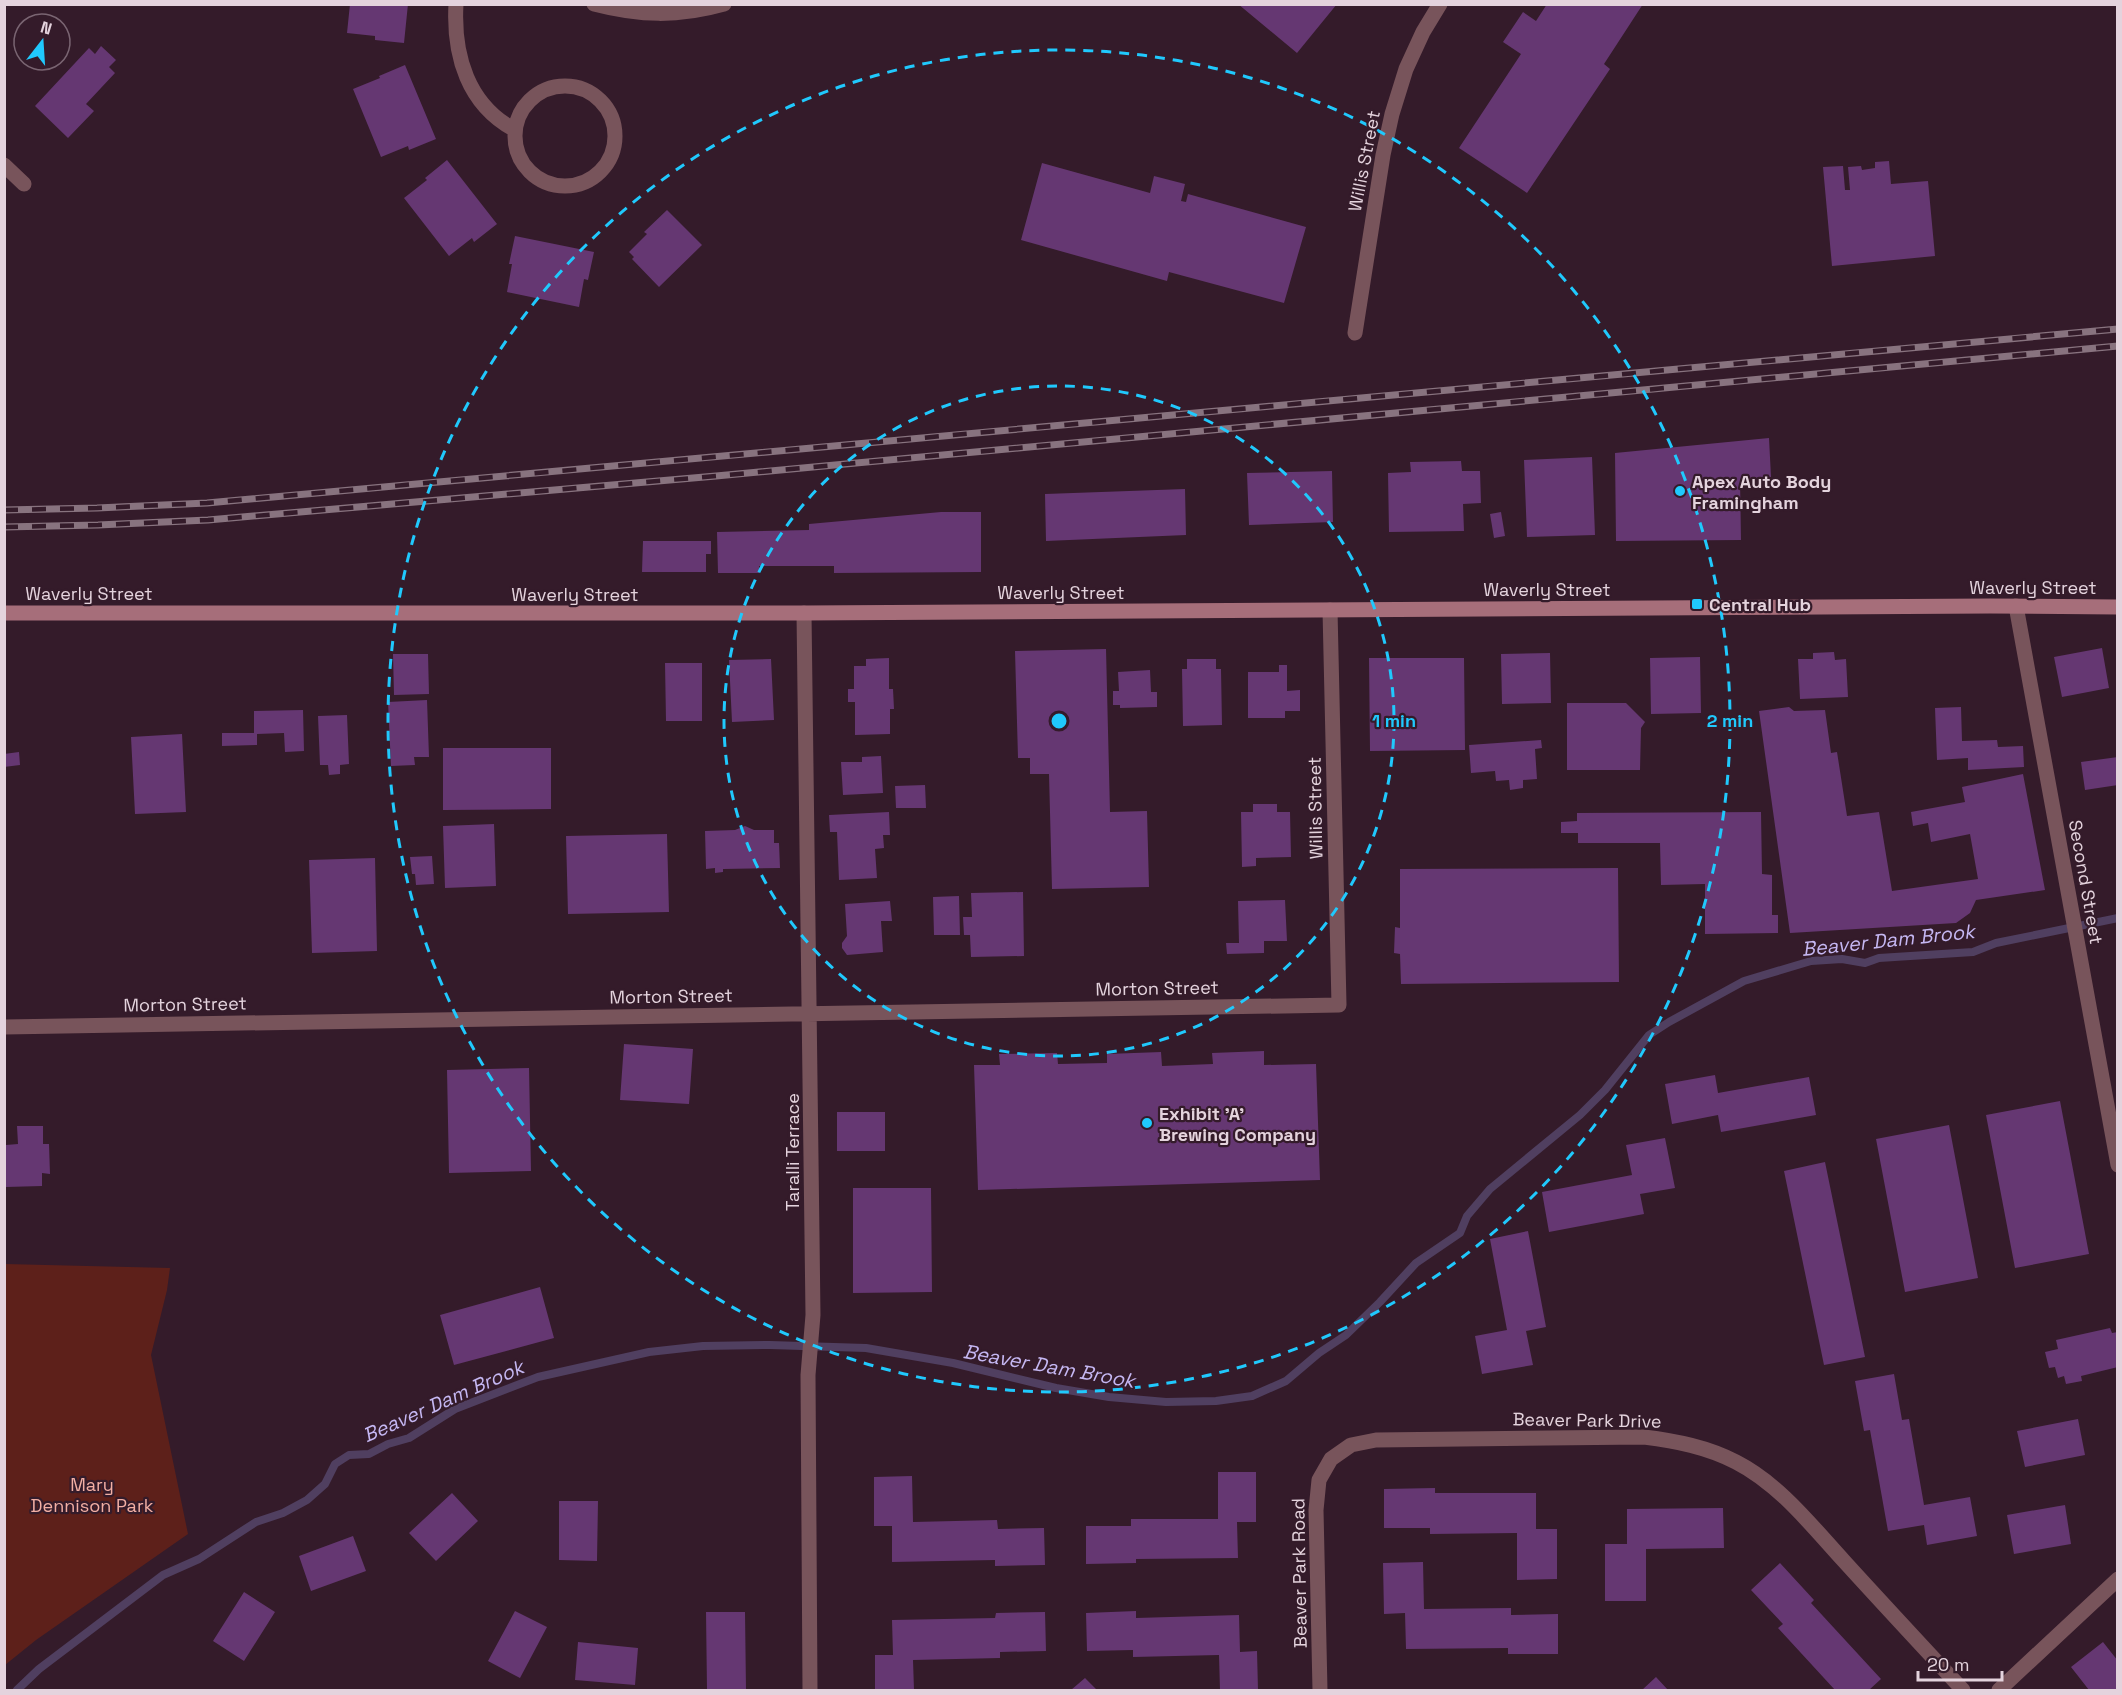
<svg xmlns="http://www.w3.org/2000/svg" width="2122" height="1695" font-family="'Space Grotesk',sans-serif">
	<rect width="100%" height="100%" fill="#341b2a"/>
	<path fill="#5d201a" d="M 5,1264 L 170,1268 L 167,1290 L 151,1355 L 188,1534 L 36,1640 L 5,1665 Z"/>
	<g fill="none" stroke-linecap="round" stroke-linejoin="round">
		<path stroke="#503f60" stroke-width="8" d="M 17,1690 L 39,1669 L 163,1575 L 199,1559 L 256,1522 L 283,1513 L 307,1500 L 325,1484 L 335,1464 L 349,1455 L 369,1454 L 388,1444 L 409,1438 L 455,1409 L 538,1377 L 649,1352 L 703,1346 L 770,1345 L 866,1348 L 953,1363 L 1056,1388 L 1109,1397 L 1166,1402 L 1216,1401 L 1252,1396 L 1286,1381 L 1319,1353 L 1346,1335 L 1380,1302 L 1416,1263 L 1460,1233 L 1467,1216 L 1490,1189 L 1580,1115 L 1605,1090 L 1649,1035 L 1669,1022 L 1744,981 L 1811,961 L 1842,959 L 1865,963 L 1879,958 L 1973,952 L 1996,943 L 2118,918"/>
	</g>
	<path fill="#653772" d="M 350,4 L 408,4 L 404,43 L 375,40 L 375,36 L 347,33 Z
		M 1238,4 L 1337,4 L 1297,53 Z
		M 1547,4 L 1643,4 L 1604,64 L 1610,69 L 1527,193 L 1459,148 L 1521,54 L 1503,42 L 1523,12 L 1536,21 Z
		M 101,46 L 116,60 L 109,67 L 115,73 L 86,104 L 94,111 L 68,138 L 35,106 L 89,48 L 95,54 Z
		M 405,65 L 436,139 L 409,150 L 408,146 L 381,157 L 353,89 L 380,78 L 379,76 Z
		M 447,160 L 497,224 L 474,242 L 472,238 L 449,256 L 404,198 L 427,180 L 425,178 Z
		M 1889,161 L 1891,184 L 1928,181 L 1935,256 L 1832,266 L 1823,167 L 1843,166 L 1845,190 L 1850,190 L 1848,167 L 1861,166 L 1862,170 L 1875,168 L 1875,162 Z
		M 1042,163 L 1150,193 L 1154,176 L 1185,184 L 1181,201 L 1186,202 L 1188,194 L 1306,227 L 1284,303 L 1169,272 L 1167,281 L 1021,240 Z
		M 667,210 L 702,245 L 659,287 L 632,259 L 634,257 L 629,252 L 647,234 L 644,232 Z
		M 515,236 L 594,252 L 588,280 L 584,279 L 579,307 L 507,292 L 512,264 L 509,264 Z
		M 1769,438 L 1771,477 L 1740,479 L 1741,540 L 1616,541 L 1615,453 Z
		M 1592,457 L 1595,535 L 1527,537 L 1524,460 Z
		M 1461,461 L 1462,471 L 1480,471 L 1481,503 L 1463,504 L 1464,531 L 1389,532 L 1388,473 L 1411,472 L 1410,462 Z
		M 1332,471 L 1333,522 L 1249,525 L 1247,473 Z
		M 1185,489 L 1186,535 L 1046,541 L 1045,494 Z
		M 941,512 L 981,512 L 981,572 L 834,573 L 834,566 L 759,566 L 759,573 L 718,573 L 717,532 L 809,530 L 809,524 Z
		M 1501,512 L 1505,536 L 1494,538 L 1490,514 Z
		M 643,541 L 711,541 L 711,554 L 706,554 L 706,572 L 642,572 Z
		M 2102,648 L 2109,688 L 2062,697 L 2054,657 Z
		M 1106,649 L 1110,812 L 1147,811 L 1149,887 L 1052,889 L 1049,774 L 1030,774 L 1030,758 L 1018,758 L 1015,651 Z
		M 1834,652 L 1835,660 L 1846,659 L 1848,697 L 1800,699 L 1798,659 L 1813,659 L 1813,653 Z
		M 1550,653 L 1551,703 L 1502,704 L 1501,654 Z
		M 393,654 L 428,654 L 429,694 L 394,695 Z
		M 1700,657 L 1701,713 L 1651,714 L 1650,658 Z
		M 889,658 L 889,689 L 893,689 L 894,709 L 890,709 L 890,734 L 855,735 L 855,702 L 848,702 L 848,689 L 854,689 L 854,666 L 866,666 L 866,659 Z
		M 1369,658 L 1464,658 L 1465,750 L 1370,751 Z
		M 771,659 L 774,720 L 732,722 L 729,660 Z
		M 1187,659 L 1216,659 L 1216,669 L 1221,669 L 1222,725 L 1183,726 L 1182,669 L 1187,669 Z
		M 665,663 L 702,663 L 702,721 L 666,721 Z
		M 1279,665 L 1287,665 L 1287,691 L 1300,690 L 1300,711 L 1285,711 L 1285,718 L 1248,718 L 1248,672 L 1279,672 Z
		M 1150,670 L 1151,692 L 1157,692 L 1157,707 L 1120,708 L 1120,705 L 1113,705 L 1113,691 L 1119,691 L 1118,672 Z
		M 427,700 L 429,757 L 414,757 L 415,765 L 391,766 L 388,702 Z
		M 1567,703 L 1626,703 L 1645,722 L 1641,728 L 1640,770 L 1567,770 Z
		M 1789,707 L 1794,711 L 1825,710 L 1831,753 L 1837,752 L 1847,816 L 1879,812 L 1892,891 L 1978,879 L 1970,834 L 1931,842 L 1928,823 L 1913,826 L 1911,812 L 1965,802 L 1962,787 L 2023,774 L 2045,890 L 1976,900 L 1970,913 L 1956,923 L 1790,933 L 1759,711 Z
		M 1961,707 L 1962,741 L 1997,740 L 1998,747 L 2023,746 L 2024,767 L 1968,770 L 1968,758 L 1937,760 L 1935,708 Z
		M 303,710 L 304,751 L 285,752 L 284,733 L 257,734 L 257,745 L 222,746 L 222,733 L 254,733 L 254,711 Z
		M 347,715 L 349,764 L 340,765 L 340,774 L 329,775 L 328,765 L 320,765 L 318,716 Z
		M 182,734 L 186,812 L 135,814 L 131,737 Z
		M 1541,740 L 1542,748 L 1535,749 L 1537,779 L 1523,780 L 1523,788 L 1510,790 L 1509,780 L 1496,781 L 1495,771 L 1471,773 L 1469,745 Z
		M 443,748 L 551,748 L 551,809 L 443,810 Z
		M 19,752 L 20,765 L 4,767 L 4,754 Z
		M 881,756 L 883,793 L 843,795 L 841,762 L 862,762 L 862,757 Z
		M 2118,757 L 2118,785 L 2085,790 L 2081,762 Z
		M 925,785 L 926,808 L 896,808 L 895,786 Z
		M 1253,804 L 1277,804 L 1277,812 L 1290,812 L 1291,857 L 1256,858 L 1256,866 L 1242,867 L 1241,812 L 1253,812 Z
		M 889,812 L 890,835 L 883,835 L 884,848 L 875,849 L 877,878 L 839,880 L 837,832 L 830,832 L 829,815 Z
		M 1761,812 L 1762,874 L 1772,875 L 1772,915 L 1778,915 L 1778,933 L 1705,934 L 1705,884 L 1661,885 L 1660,843 L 1578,843 L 1578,833 L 1561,833 L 1561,822 L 1577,821 L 1577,813 Z
		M 494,824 L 496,886 L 445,888 L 443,826 Z
		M 745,826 L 754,830 L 774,830 L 774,843 L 779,843 L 780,868 L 723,869 L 723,872 L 715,873 L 715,868 L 706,869 L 705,831 L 735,830 Z
		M 667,834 L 669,912 L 568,914 L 566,836 Z
		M 432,856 L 434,884 L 416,885 L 415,874 L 412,874 L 410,857 Z
		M 375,858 L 377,951 L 312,953 L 309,860 Z
		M 1618,868 L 1619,982 L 1401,984 L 1400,954 L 1394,953 L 1395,927 L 1400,928 L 1400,869 Z
		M 1023,892 L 1024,956 L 971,957 L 970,935 L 964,935 L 963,917 L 972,917 L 971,893 Z
		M 959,896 L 960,935 L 934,935 L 933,897 Z
		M 1285,900 L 1287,941 L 1264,941 L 1264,953 L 1227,954 L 1226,943 L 1239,943 L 1238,901 Z
		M 890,901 L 892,921 L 881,921 L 883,952 L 847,955 L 842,948 L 842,943 L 847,936 L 845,904 Z
		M 624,1044 L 693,1049 L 689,1104 L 620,1100 Z
		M 1264,1051 L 1264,1065 L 1316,1064 L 1320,1180 L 978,1190 L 974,1065 L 1000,1065 L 999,1054 L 1057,1053 L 1058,1064 L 1107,1063 L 1107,1054 L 1161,1052 L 1162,1066 L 1213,1064 L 1212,1053 Z
		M 529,1068 L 531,1171 L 449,1173 L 447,1070 Z
		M 1715,1075 L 1718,1093 L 1809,1077 L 1816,1115 L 1721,1132 L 1718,1115 L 1672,1124 L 1665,1084 Z
		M 2060,1101 L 2089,1254 L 2015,1268 L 1986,1115 Z
		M 837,1112 L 885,1112 L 885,1151 L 837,1151 Z
		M 1949,1125 L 1978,1278 L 1905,1292 L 1876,1139 Z
		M 17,1126 L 43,1126 L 43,1144 L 49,1144 L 50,1174 L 42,1173 L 42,1186 L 6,1187 L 6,1145 L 18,1144 Z
		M 1665,1138 L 1675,1188 L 1640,1194 L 1644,1214 L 1549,1232 L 1542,1192 L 1632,1175 L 1626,1145 Z
		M 1825,1162 L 1865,1357 L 1824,1365 L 1784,1171 Z
		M 853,1188 L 931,1188 L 932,1292 L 853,1293 Z
		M 1528,1231 L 1546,1327 L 1526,1331 L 1533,1365 L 1482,1374 L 1475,1336 L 1507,1330 L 1490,1239 Z
		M 540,1287 L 554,1338 L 454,1365 L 440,1315 Z
		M 2110,1328 L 2112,1333 L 2118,1332 L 2118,1367 L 2081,1376 L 2082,1381 L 2066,1384 L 2064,1376 L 2058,1378 L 2055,1367 L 2049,1368 L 2045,1352 L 2058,1349 L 2056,1340 Z
		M 1894,1374 L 1902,1420 L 1909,1419 L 1924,1505 L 1970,1497 L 1977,1536 L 1927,1545 L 1924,1525 L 1888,1531 L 1870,1430 L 1864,1431 L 1855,1381 Z
		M 2078,1419 L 2085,1455 L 2025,1467 L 2017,1431 Z
		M 1218,1472 L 1256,1472 L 1256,1522 L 1237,1522 L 1238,1558 L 1136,1559 L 1136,1563 L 1086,1564 L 1086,1526 L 1131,1526 L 1131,1519 L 1218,1519 Z
		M 912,1476 L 913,1522 L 997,1520 L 998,1529 L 1044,1528 L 1045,1565 L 995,1566 L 995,1560 L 892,1562 L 892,1526 L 874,1526 L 874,1477 Z
		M 1435,1488 L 1435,1493 L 1536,1493 L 1536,1529 L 1557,1529 L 1557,1579 L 1517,1580 L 1517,1533 L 1430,1534 L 1430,1528 L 1384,1528 L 1384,1489 Z
		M 452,1493 L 478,1521 L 436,1561 L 409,1533 Z
		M 559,1501 L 598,1501 L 597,1561 L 559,1560 Z
		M 2065,1505 L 2071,1544 L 2014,1554 L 2007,1515 Z
		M 1723,1508 L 1724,1548 L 1646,1549 L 1646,1601 L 1605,1601 L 1605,1544 L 1627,1544 L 1627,1509 Z
		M 353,1536 L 366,1571 L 311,1591 L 299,1556 Z
		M 1423,1562 L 1424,1609 L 1511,1608 L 1511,1615 L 1558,1614 L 1558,1654 L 1508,1654 L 1508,1648 L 1406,1649 L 1405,1613 L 1384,1614 L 1383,1563 Z
		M 1780,1563 L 1814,1600 L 1811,1603 L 1881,1679 L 1869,1690 L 1835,1690 L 1778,1628 L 1783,1624 L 1751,1590 Z
		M 244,1592 L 275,1612 L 244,1661 L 213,1641 Z
		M 515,1611 L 547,1627 L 520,1678 L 488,1661 Z
		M 1136,1611 L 1136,1618 L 1239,1615 L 1240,1652 L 1257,1651 L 1258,1690 L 1220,1690 L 1219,1655 L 1133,1657 L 1133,1650 L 1087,1651 L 1086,1613 Z
		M 706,1612 L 745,1612 L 746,1690 L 707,1690 Z
		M 1045,1612 L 1046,1651 L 1000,1652 L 1000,1658 L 913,1660 L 914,1690 L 875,1690 L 875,1655 L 893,1655 L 892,1620 L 995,1618 L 996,1613 Z
		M 578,1642 L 638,1648 L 635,1685 L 575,1680 Z
		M 2103,1642 L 2118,1661 L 2118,1690 L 2089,1690 L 2071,1667 Z
		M 1656,1677 L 1668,1690 L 1642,1690 Z
		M 1085,1678 L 1097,1690 L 1071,1690 Z"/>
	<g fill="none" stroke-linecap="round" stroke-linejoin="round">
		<path stroke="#78545b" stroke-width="15" d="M 456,4 C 453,56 468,105 515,130
			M 594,4 C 640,16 678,17 724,4
			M515 136a50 50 0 1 1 100 0a50 50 0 1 1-100 0Z
			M 4,165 L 24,184
			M 1355,333 L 1383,155 L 1392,114 L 1406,69 L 1423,32 L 1440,4
			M 2016,606 L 2118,1165
			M 804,613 L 813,1315 L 808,1375 L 810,1690
			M 4,1027 L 1339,1005 L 1330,610
			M 1320,1690 L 1316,1510 L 1319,1480 L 1331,1459 L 1351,1445 L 1376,1440 L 1644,1437 C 1676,1441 1707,1447 1736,1462 C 1779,1484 1811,1525 1843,1560 C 1883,1604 1923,1647 1963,1690
			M 1999,1690 L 2118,1579"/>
		<path stroke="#a66e7a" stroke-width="15" d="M 4,613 L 804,613 L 1990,606 L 2118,607"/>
		<g stroke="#88737f" stroke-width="7">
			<path id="rail" d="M 4,510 L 97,508 L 207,503 L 2118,329
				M 4,527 L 98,525 L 208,520 L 716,476 L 2118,346"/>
		</g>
		<use href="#rail" stroke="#341b2a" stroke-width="4.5" stroke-dasharray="14" stroke-linecap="butt"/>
	</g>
	<g fill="none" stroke="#20c9fd" stroke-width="3" stroke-dasharray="10 8">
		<circle cx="1059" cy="721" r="335"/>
		<circle cx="1059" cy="721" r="671"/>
	</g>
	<g fill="#20c9fd" stroke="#341b2a" stroke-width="2">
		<circle cx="1680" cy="491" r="6"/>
		<rect x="1691" y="598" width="12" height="12" rx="3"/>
		<circle cx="1147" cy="1123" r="6"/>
	</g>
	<g text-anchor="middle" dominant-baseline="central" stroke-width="4.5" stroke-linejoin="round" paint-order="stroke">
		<g font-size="18" fill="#e4d3dd" stroke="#341b2a">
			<text transform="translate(1364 161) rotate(-79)">Willis Street</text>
			<text x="2033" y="587">Waverly Street</text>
			<text x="1547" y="589">Waverly Street</text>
			<text x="1061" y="592">Waverly Street</text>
			<text x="89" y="593">Waverly Street</text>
			<text x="575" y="594">Waverly Street</text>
			<text transform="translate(1315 808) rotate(-91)">Willis Street</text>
			<text transform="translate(2086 882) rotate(80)">Second Street</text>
			<text transform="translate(1157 988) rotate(-1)">Morton Street</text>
			<text transform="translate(671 996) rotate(-1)">Morton Street</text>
			<text transform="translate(185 1004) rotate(-1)">Morton Street</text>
			<text transform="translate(792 1152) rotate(-90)">Taralli Terrace</text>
			<text transform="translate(1587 1420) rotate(1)">Beaver Park Drive</text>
			<text transform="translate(1299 1573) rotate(-91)">Beaver Park Road</text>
		</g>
		<g font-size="18" font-weight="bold" fill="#e4d3dd" stroke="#341b2a" text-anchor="start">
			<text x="1692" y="481">Apex Auto Body<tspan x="1692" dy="21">Framingham</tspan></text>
			<text x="1709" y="604">Central Hub</text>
			<text x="1159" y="1113">Exhibit 'A'<tspan x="1159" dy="21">Brewing Company</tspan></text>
		</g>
		<g font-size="18" fill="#f3afa4" stroke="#341b2a">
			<text x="92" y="1484">Mary<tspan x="92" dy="21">Dennison Park</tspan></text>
		</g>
		<g font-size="20" font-style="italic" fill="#c5b7f2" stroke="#341b2a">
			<text transform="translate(1888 940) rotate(-6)">Beaver Dam Brook</text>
			<text transform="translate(1049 1366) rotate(10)">Beaver Dam Brook</text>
			<text transform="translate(443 1401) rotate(-24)">Beaver Dam Brook</text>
		</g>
	</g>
	<circle cx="1059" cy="721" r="9" fill="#20c9fd" stroke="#341b2a" stroke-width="3"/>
	<g font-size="18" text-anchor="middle" font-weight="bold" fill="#20c9fd" stroke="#341b2a" stroke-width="4.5" stroke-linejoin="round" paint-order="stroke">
		<text x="1394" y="727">1 min</text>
		<text x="1730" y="727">2 min</text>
	</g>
	<rect width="2122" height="1695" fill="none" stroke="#e4d3dd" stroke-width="12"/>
	<g transform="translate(42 42) rotate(17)"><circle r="28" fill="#341b2a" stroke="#7a6572" stroke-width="1.5"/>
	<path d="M0-4.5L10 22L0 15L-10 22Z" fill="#20c9fd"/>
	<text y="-9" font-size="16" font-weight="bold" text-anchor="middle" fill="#e4d3dd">N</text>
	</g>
	<path d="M1918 1671v9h84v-9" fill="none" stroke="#e4d3dd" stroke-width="3"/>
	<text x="1927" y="1671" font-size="18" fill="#e4d3dd" stroke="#341b2a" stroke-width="4.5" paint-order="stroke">20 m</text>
</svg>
